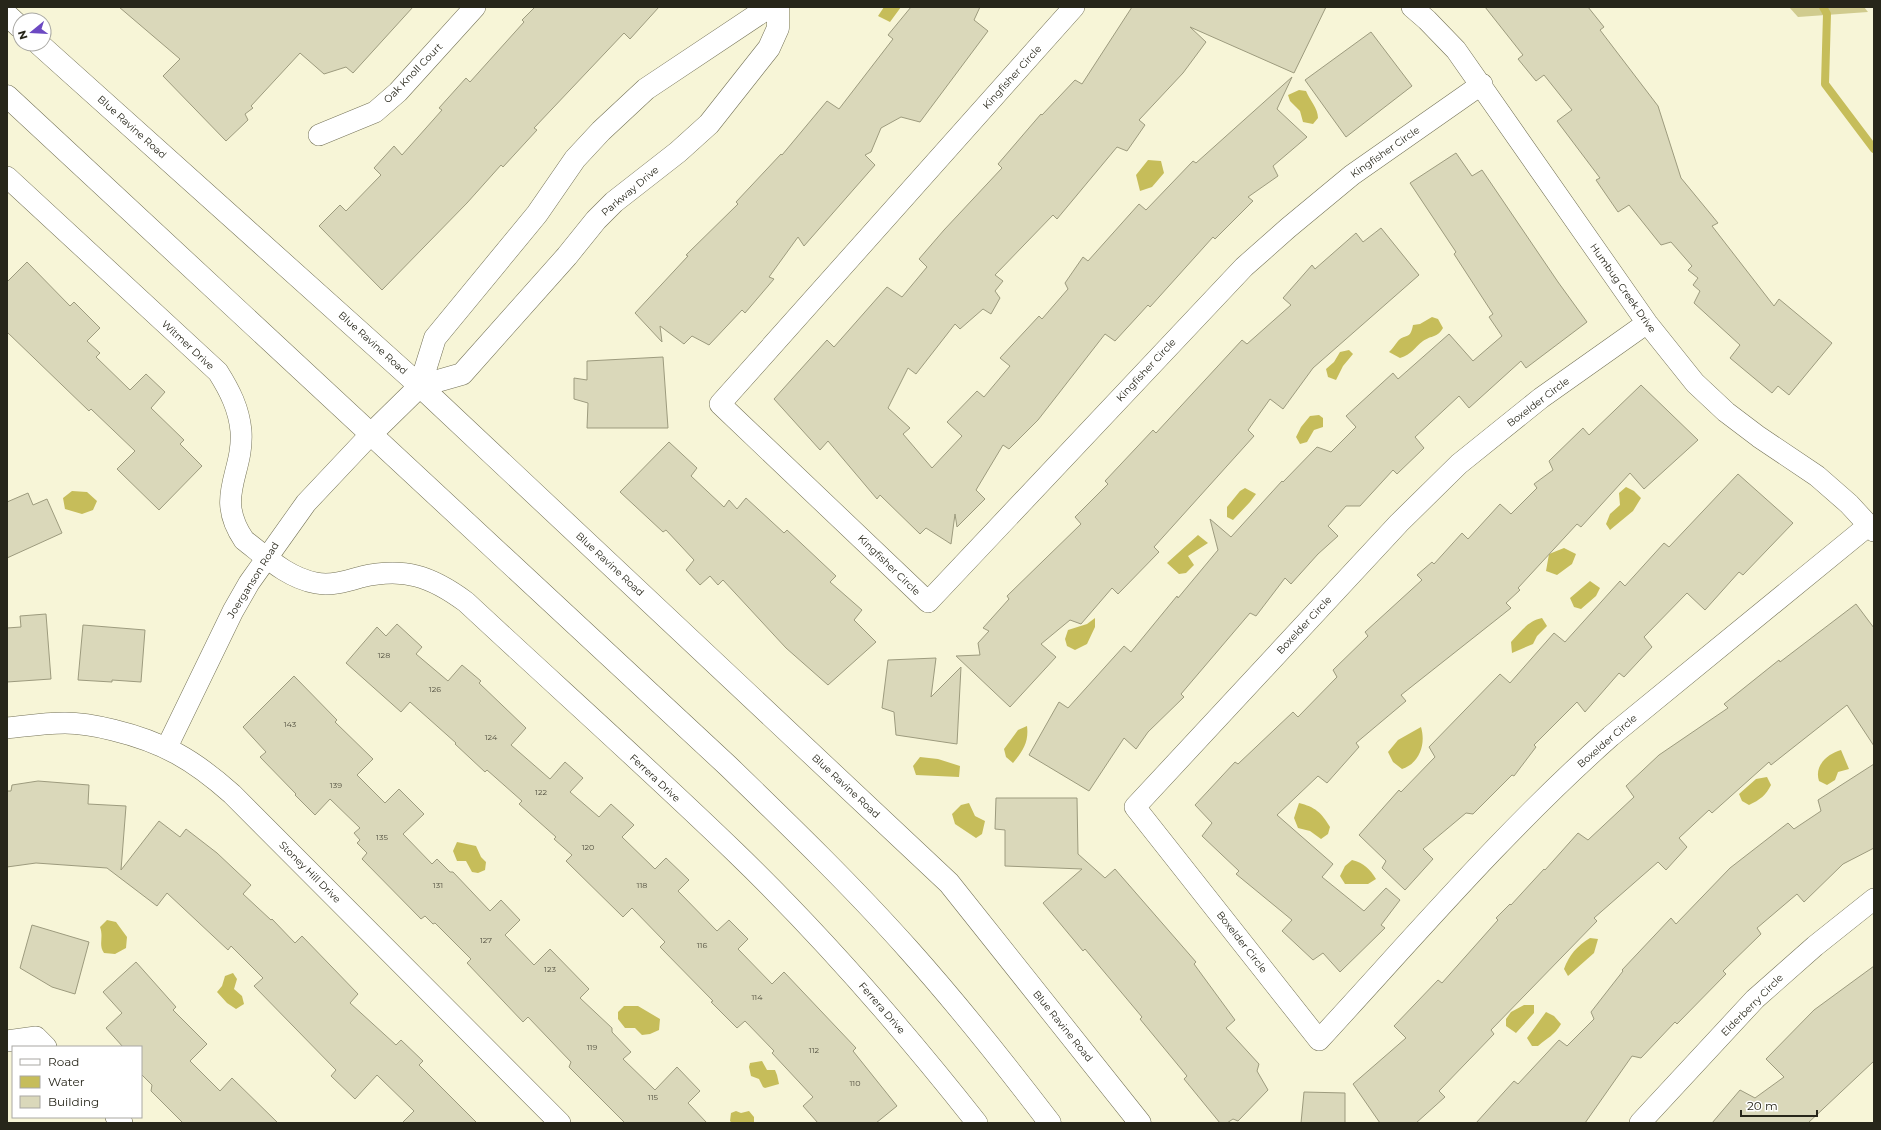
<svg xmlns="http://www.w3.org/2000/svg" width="1881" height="1130" font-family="Montserrat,sans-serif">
	<rect width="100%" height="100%" fill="#f7f5d7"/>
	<path fill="#d0cb8e" d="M 1789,7 L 1864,7 L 1868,12 L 1798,17 Z"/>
	<path fill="#c6bd5a" d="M 884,7 L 901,7 L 890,22 L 878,16 Z
		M 1299,90 L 1306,91 C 1310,101 1318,108 1318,118 L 1313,124 L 1303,122 L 1300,111 L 1290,101 L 1288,95 Z
		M 1148,160 L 1161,161 L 1164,173 L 1152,187 L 1140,191 L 1136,175 Z
		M 1432,317 L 1438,319 L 1443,328 C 1437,338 1432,335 1423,341 C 1414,348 1412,354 1400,358 L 1389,352 C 1393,348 1395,345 1398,341 C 1405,333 1410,341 1413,325 L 1420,324 Z
		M 1349,350 L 1353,354 L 1343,366 L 1336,380 L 1328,377 L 1326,369 L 1334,362 L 1340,352 Z
		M 1319,415 L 1323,418 L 1323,427 L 1314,430 L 1307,442 L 1300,444 L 1296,437 L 1301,427 L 1310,416 Z
		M 1626,487 L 1634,491 L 1641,498 L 1633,511 L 1610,530 L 1606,524 L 1610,514 L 1620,505 L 1619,493 Z
		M 1245,488 L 1256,494 L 1250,502 L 1233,520 L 1227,517 L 1227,507 L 1240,491 Z
		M 72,491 L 87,492 L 97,501 L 93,510 L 82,514 L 65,509 L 63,498 Z
		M 1198,535 L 1208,543 L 1188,556 L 1194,565 L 1186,573 L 1179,574 L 1167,563 Z
		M 1564,548 L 1576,554 L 1572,564 L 1557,575 L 1546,571 L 1549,554 Z
		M 1590,581 L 1600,588 L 1596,596 L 1581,609 L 1574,607 L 1570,598 Z
		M 1095,618 L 1095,627 L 1087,644 L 1075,650 L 1067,646 L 1065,639 L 1068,630 L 1087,624 Z
		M 1542,618 L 1547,626 L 1537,636 L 1533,644 L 1512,653 L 1511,642 C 1521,631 1528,621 1542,618 Z
		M 1027,726 C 1029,742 1023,751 1013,763 L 1006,757 L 1004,749 L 1018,730 Z
		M 1421,727 C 1426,744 1420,763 1402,769 L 1393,762 L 1388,752 L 1398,740 Z
		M 1841,750 L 1849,769 L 1838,772 L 1835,780 L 1827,785 L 1819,781 C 1814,766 1827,754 1841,750 Z
		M 920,757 L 938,759 L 960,766 L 959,777 L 916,775 L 913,766 Z
		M 1767,777 L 1771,785 C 1766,795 1760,800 1749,805 L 1742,801 L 1739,794 L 1756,779 Z
		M 969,803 L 975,816 L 985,821 L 982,834 L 976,838 L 955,824 L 952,814 L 961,805 Z
		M 1299,803 C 1315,807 1321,812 1330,827 L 1328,834 L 1321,839 L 1310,831 L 1298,828 L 1294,818 Z
		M 457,842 L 476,846 L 481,857 L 486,862 L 485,870 L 478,873 L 472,872 L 466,861 L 457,861 L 453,851 Z
		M 1352,860 C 1364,863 1370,869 1376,879 L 1368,884 L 1345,884 L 1340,876 L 1345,866 Z
		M 107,920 L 116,922 L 127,937 L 126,948 L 115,954 L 104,953 C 98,944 104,938 100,927 Z
		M 1590,938 L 1598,939 L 1594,953 L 1568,976 L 1564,969 C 1569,955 1577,946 1590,938 Z
		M 233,973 L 237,979 L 234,989 L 242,996 L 244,1004 L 236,1009 L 227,1003 L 217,992 L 222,986 L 225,976 Z
		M 1524,1005 L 1534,1005 L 1534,1013 L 1516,1033 L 1506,1026 L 1506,1019 L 1511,1012 Z
		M 624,1006 L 638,1006 L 660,1019 L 659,1030 L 650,1034 L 642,1035 L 635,1028 L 625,1028 L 618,1019 L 618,1012 Z
		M 1546,1012 L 1554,1016 L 1561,1024 C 1554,1036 1548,1037 1538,1046 L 1532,1046 L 1527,1038 Z
		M 762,1061 L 767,1070 L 775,1070 L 777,1075 L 779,1084 L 765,1088 L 763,1087 L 759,1079 L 751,1076 L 749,1067 L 750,1063 Z
		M 736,1111 L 741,1113 L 749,1111 L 754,1117 L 754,1123 L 732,1123 L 730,1121 L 731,1113 Z"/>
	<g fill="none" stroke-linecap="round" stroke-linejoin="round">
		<path stroke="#c6bd5a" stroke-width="8" d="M 1823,7 L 1827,14 L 1825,84 L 1874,149"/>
	</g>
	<path fill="#dad8ba" stroke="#9d9b7e" d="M 119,7 L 413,7 L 353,73 L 346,67 L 324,74 L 300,53 L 251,106 L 253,108 L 245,114 L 248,120 L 226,141 L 163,76 L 180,59 Z
		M 535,7 L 659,7 L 630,39 L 624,33 L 534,128 L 537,130 L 503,167 L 501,165 L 467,203 L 382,290 L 319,226 L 340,205 L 346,211 L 381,175 L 374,168 L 394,146 L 402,155 L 442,110 L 439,108 L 466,78 L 470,82 L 524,22 L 522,20 Z
		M 911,7 L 980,7 L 974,20 L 988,31 L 920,122 L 901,117 L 881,128 L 871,152 L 865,155 L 875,165 L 804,246 L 798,237 L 769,277 L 774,279 L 745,313 L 742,310 L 709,345 L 692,336 L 684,344 L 660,326 L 662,342 L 635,313 L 688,256 L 686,255 L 738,204 L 736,202 L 781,154 L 782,155 L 827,101 L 839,109 L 893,39 L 888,35 Z
		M 1132,7 L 1326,7 L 1294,73 L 1190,27 L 1206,42 L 1183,73 L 1139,120 L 1145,125 L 1127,151 L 1117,147 L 1057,219 L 1053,215 L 995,275 L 1003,281 L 995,291 L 1000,298 L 991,314 L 983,309 L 960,329 L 955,324 L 916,374 L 908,368 L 888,408 L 910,428 L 903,434 L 932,468 L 962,436 L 947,422 L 977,391 L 984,397 L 1010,366 L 1000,358 L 1039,316 L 1042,319 L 1068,289 L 1065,283 L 1083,257 L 1088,261 L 1139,204 L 1146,210 L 1193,161 L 1196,163 L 1292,77 L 1277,109 L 1307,137 L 1273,166 L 1278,176 L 1248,197 L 1253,201 L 1215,239 L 1213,237 L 1150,307 L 1148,305 L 1115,341 L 1105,334 L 1038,420 L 1009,449 L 1003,445 L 976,490 L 985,499 L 957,527 L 955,514 L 951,544 L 926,528 L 920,534 L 880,495 L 877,499 L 828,441 L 820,450 L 774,399 L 827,340 L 834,347 L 887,287 L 902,297 L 927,267 L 919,259 L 944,230 L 1002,168 L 998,164 L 1041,114 L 1042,115 L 1075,80 L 1082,84 Z
		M 1485,7 L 1588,7 L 1604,27 L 1600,30 L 1658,106 L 1681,178 L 1718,223 L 1712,226 L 1774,306 L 1779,299 L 1832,343 L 1789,395 L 1778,386 L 1772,393 L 1730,358 L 1740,345 L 1694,303 L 1700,291 L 1693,285 L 1698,278 L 1688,270 L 1692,266 L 1671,242 L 1661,245 L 1629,205 L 1618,212 L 1596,180 L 1600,178 L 1557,121 L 1572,110 L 1544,75 L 1536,81 L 1518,59 L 1523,55 Z
		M 1371,32 L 1412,86 L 1346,137 L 1305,80 Z
		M 1456,153 L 1472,176 L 1482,170 L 1558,282 L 1587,322 L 1526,368 L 1521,361 L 1469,408 L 1459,396 L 1415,437 L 1424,448 L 1397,474 L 1393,470 L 1360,506 L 1346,506 L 1328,526 L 1338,536 L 1318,554 L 1291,584 L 1285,578 L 1256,616 L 1250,613 L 1181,694 L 1184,697 L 1148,732 L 1136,749 L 1124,738 L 1089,791 L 1029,755 L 1059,702 L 1068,708 L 1124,646 L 1131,652 L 1177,596 L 1178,598 L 1218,550 L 1210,519 L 1231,537 L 1282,481 L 1283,482 L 1317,447 L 1331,452 L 1356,427 L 1346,416 L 1393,373 L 1398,379 L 1449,334 L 1473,361 L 1502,336 L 1489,317 L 1493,314 L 1454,254 L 1456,252 L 1410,183 Z
		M 1381,228 L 1419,275 L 1313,368 L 1283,409 L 1270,399 L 1248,430 L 1254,436 L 1154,547 L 1159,552 L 1118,594 L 1112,588 L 1081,624 L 1070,620 L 1041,644 L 1056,657 L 1010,707 L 956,656 L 980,655 L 978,643 L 989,631 L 983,628 L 1009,599 L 1007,596 L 1081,524 L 1075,517 L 1108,484 L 1105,481 L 1153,430 L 1156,433 L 1242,340 L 1247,344 L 1291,305 L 1283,298 L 1312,265 L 1315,269 L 1356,233 L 1363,242 Z
		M 27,262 L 70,306 L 74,302 L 100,328 L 87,341 L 100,353 L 96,357 L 130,390 L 146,374 L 165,392 L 151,408 L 184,440 L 180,444 L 202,466 L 159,510 L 117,469 L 135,451 L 91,409 L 89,411 L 7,332 L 7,282 Z
		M 663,357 L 668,428 L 587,428 L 588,403 L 574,399 L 574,378 L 587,380 L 587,361 Z
		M 1641,385 L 1698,440 L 1644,489 L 1630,473 L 1581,527 L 1577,524 L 1518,588 L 1520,590 L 1506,603 L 1511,608 L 1401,695 L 1406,701 L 1356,743 L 1359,747 L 1327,783 L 1318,776 L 1277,815 L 1333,864 L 1322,877 L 1364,911 L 1386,888 L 1400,900 L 1381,925 L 1385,928 L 1340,972 L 1323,953 L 1313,960 L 1282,931 L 1292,920 L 1236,874 L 1239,871 L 1202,836 L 1212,823 L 1195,805 L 1235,762 L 1238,764 L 1293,712 L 1298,717 L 1337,677 L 1333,670 L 1368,636 L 1365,632 L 1422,580 L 1417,575 L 1432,562 L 1434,564 L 1462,533 L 1468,539 L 1500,504 L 1511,514 L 1537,488 L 1534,484 L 1553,470 L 1549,461 L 1583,428 L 1589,435 Z
		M 669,442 L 697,468 L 691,476 L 724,507 L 729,500 L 737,509 L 746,498 L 784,533 L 787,530 L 836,576 L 830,582 L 862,610 L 854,620 L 876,642 L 828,685 L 786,648 L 723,580 L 718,585 L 710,576 L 700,585 L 686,570 L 694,560 L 666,530 L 663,532 L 620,492 Z
		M 1738,474 L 1793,523 L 1743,575 L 1739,572 L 1705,610 L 1687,593 L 1644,637 L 1652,647 L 1624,677 L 1619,673 L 1585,712 L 1577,702 L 1534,745 L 1536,747 L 1514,776 L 1512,775 L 1473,814 L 1466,813 L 1423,849 L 1433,859 L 1405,890 L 1382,868 L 1386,861 L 1359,835 L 1399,790 L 1401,792 L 1435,757 L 1429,747 L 1500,674 L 1510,683 L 1554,633 L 1565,642 L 1620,581 L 1625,586 L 1664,543 L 1669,547 Z
		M 28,493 L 33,505 L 47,499 L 62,533 L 7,558 L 7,502 Z
		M 1856,604 L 1874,628 L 1874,746 L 1847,705 L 1771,765 L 1769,762 L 1712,813 L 1709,810 L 1679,838 L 1687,847 L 1666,870 L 1658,862 L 1594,918 L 1597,921 L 1491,1030 L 1494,1034 L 1439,1091 L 1445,1097 L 1416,1123 L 1380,1123 L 1353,1084 L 1406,1038 L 1394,1026 L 1438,980 L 1442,983 L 1498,920 L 1496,918 L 1510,904 L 1511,905 L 1544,869 L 1545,870 L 1578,833 L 1588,840 L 1634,797 L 1626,786 L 1659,755 L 1728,708 L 1724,704 L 1779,660 L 1780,662 Z
		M 46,614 L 51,679 L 7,682 L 7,628 L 21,627 L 20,616 Z
		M 397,624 L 422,647 L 416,654 L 448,681 L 462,665 L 481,681 L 479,683 L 526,728 L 511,745 L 550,779 L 565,762 L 583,778 L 570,792 L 599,817 L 611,804 L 634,825 L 622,837 L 655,869 L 666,858 L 689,880 L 678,891 L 717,931 L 729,920 L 748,939 L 738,949 L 772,984 L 784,972 L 856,1048 L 853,1051 L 897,1106 L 876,1123 L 818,1123 L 803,1106 L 813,1097 L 772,1053 L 774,1051 L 745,1021 L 737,1028 L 711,1002 L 713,1001 L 660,947 L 665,942 L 632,908 L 623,917 L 566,861 L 572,855 L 554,839 L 556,837 L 519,804 L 522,801 L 487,770 L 485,772 L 455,744 L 456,743 L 410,702 L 401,712 L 346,663 L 377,627 L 386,636 Z
		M 83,625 L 145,630 L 141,682 L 112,680 L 112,682 L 78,680 Z
		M 936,658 L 931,697 L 961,667 L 957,744 L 896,735 L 894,712 L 882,708 L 888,660 Z
		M 294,676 L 337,720 L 335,722 L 373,759 L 357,775 L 385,803 L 399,789 L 424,814 L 403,834 L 432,864 L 437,859 L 450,872 L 453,872 L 490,911 L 501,900 L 520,920 L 505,935 L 534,965 L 550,949 L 589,989 L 580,998 L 612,1028 L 612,1032 L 631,1052 L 623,1059 L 655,1090 L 677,1067 L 700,1091 L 688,1103 L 707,1123 L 625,1123 L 569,1067 L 571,1062 L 528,1017 L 523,1022 L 467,963 L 471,959 L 435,923 L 433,924 L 425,916 L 421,919 L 362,859 L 367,853 L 357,843 L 360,840 L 354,833 L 360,828 L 330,799 L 315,815 L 295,795 L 296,794 L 260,757 L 266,752 L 243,727 Z
		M 1874,764 L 1874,848 L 1843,864 L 1804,902 L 1797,894 L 1757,928 L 1761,934 L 1723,971 L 1726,974 L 1677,1024 L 1675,1022 L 1641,1058 L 1632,1056 L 1585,1123 L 1476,1123 L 1514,1081 L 1518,1084 L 1559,1040 L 1567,1046 L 1594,1019 L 1591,1012 L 1623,971 L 1622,970 L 1671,918 L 1676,924 L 1730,868 L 1788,823 L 1794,829 L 1821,811 L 1818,800 Z
		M 38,781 L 89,785 L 88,804 L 126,806 L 121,870 L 159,821 L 180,837 L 186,829 L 217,853 L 251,885 L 243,894 L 271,920 L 272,919 L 295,943 L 302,936 L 358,994 L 350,1003 L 396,1045 L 401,1040 L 423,1061 L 419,1065 L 477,1123 L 402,1123 L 414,1111 L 377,1075 L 355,1099 L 331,1076 L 336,1070 L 254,986 L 263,978 L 231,946 L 228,950 L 167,893 L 157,906 L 107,868 L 36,863 L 7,867 L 7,791 L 11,791 L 12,785 Z
		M 996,798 L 1077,798 L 1078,854 L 1105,878 L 1115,869 L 1196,962 L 1194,964 L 1235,1020 L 1226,1028 L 1259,1064 L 1257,1071 L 1268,1090 L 1238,1121 L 1233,1119 L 1227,1123 L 1220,1123 L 1184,1079 L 1187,1076 L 1140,1019 L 1142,1017 L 1085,949 L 1083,951 L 1043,903 L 1082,869 L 1005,866 L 1005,830 L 995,829 Z
		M 32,925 L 89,942 L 75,994 L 52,987 L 20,968 Z
		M 136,962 L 176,1007 L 173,1010 L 207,1044 L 190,1061 L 220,1091 L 232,1078 L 278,1123 L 183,1123 L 151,1091 L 152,1085 L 141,1074 L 141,1047 L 123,1047 L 106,1028 L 122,1013 L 103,992 Z
		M 1874,966 L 1874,1061 L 1808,1123 L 1712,1123 L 1740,1090 L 1755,1098 L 1784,1077 L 1766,1059 L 1814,1010 Z
		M 1304,1092 L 1345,1093 L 1345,1123 L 1301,1123 Z"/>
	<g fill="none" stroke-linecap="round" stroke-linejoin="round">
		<g stroke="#747257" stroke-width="22">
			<path id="street" d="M 1074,7 L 720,404 L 928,602 L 1244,267 L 1288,228 L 1352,175 L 1482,84
				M 1412,7 L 1427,20 L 1456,50 L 1647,323 L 1695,383 L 1726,412 L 1759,437 L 1817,476 L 1849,504 L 1874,531
				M 319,135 L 375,112 L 398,92 L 475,7
				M 7,177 L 218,372 C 230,391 239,409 241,431 C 244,474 214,496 244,540 C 266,557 288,578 316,583 C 331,586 347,581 361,577 C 404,567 431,576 466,602 C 555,685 647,767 735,852 C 822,936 902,1028 977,1123
				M 1647,323 L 1541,398 L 1459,464 L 1399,523 L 1135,807 L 1319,1040 C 1414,937 1506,829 1611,736 L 1869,525
				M 7,728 C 26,726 45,723 65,723 C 81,723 97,726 113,730 C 163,742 194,760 232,794 L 560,1123
				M 167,747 L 233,611 L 249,583 L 306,503 L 371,434
				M 7,1041 L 36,1037 L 46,1047
				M 116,1117 L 122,1123
				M 1640,1123 L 1755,999 L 1815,946 L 1874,899"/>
		</g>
		<g stroke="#747257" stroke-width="23">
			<path id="secondary" d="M 7,15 L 20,27
				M 39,44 L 420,386 L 949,883 L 1140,1123
				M 7,96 L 728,766 C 790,826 852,886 909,950 C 958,1005 1005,1064 1050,1123
				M 420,386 L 435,338 L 537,214 L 575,159 L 601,131 L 646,89 L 769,7
				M 371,434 L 420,386 L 462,374 L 567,256 L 596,220 L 614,202 L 678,152 L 709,124 L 769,48 L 778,28 L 778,7"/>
		</g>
		<use href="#street" stroke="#fff" stroke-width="21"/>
		<use href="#secondary" stroke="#fff" stroke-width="22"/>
	</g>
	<g text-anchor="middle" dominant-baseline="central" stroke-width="3.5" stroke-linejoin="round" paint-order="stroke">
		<g font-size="8" fill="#545242">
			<text x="384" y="655">128</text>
			<text x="435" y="689">126</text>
			<text x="290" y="724">143</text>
			<text x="491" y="737">124</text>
			<text x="336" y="785">139</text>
			<text x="541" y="792">122</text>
			<text x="382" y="837">135</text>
			<text x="588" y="847">120</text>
			<text x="438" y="885">131</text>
			<text x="642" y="885">118</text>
			<text x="486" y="940">127</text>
			<text x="702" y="945">116</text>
			<text x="550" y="969">123</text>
			<text x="757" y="997">114</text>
			<text x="592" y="1047">119</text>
			<text x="814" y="1050">112</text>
			<text x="855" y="1083">110</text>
			<text x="653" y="1097">115</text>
		</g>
		<g font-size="10" fill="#27261a" stroke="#fff">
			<text transform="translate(413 73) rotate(-46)">Oak Knoll Court</text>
			<text transform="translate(1012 77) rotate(-48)">Kingfisher Circle</text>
			<text transform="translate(132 127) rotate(42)">Blue Ravine Road</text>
			<text transform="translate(1385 152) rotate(-35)">Kingfisher Circle</text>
			<text transform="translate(630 191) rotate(-40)">Parkway Drive</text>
			<text transform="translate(1623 288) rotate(55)">Humbug Creek Drive</text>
			<text transform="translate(373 343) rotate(42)">Blue Ravine Road</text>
			<text transform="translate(188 345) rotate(43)">Witmer Drive</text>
			<text transform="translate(1146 370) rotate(-47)">Kingfisher Circle</text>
			<text transform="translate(1538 402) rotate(-37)">Boxelder Circle</text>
			<text transform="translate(610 564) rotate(43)">Blue Ravine Road</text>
			<text transform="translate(889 565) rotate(44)">Kingfisher Circle</text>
			<text transform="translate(253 580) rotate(-58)">Joerganson Road</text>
			<text transform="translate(1304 625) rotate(-47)">Boxelder Circle</text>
			<text transform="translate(1607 741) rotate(-41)">Boxelder Circle</text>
			<text transform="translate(655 778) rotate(43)">Ferrera Drive</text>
			<text transform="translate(846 786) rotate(43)">Blue Ravine Road</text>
			<text transform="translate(310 872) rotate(45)">Stoney Hill Drive</text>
			<text transform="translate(1242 942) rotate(52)">Boxelder Circle</text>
			<text transform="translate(1752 1005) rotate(-45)">Elderberry Circle</text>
			<text transform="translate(882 1008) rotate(49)">Ferrera Drive</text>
			<text transform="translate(1063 1026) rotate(51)">Blue Ravine Road</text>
		</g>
	</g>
	<rect width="1881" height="1130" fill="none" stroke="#27261a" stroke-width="16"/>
	<rect x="12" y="1046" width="130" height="72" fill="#ffffff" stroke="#a9a8a3"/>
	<rect x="20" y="1059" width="20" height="6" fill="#ffffff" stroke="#a9a8a3"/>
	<text x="48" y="1066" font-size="12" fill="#27261a">Road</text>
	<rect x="20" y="1076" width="20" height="12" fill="#c6bd5a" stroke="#a9a8a3"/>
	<text x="48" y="1086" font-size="12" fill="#27261a">Water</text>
	<rect x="20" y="1096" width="20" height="12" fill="#dad8ba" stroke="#a9a8a3"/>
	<text x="48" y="1106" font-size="12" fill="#27261a">Building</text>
	<g transform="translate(32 32) rotate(252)"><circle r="19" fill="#ffffff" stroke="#a9a8a3"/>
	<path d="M0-3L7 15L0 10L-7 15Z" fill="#6c49c2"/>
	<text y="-6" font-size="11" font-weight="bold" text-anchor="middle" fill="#27261a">N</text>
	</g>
	<path d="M1741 1110v6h76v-6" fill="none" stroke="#27261a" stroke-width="2"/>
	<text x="1747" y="1110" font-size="12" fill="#27261a" stroke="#ffffff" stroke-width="3" paint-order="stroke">20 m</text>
</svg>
